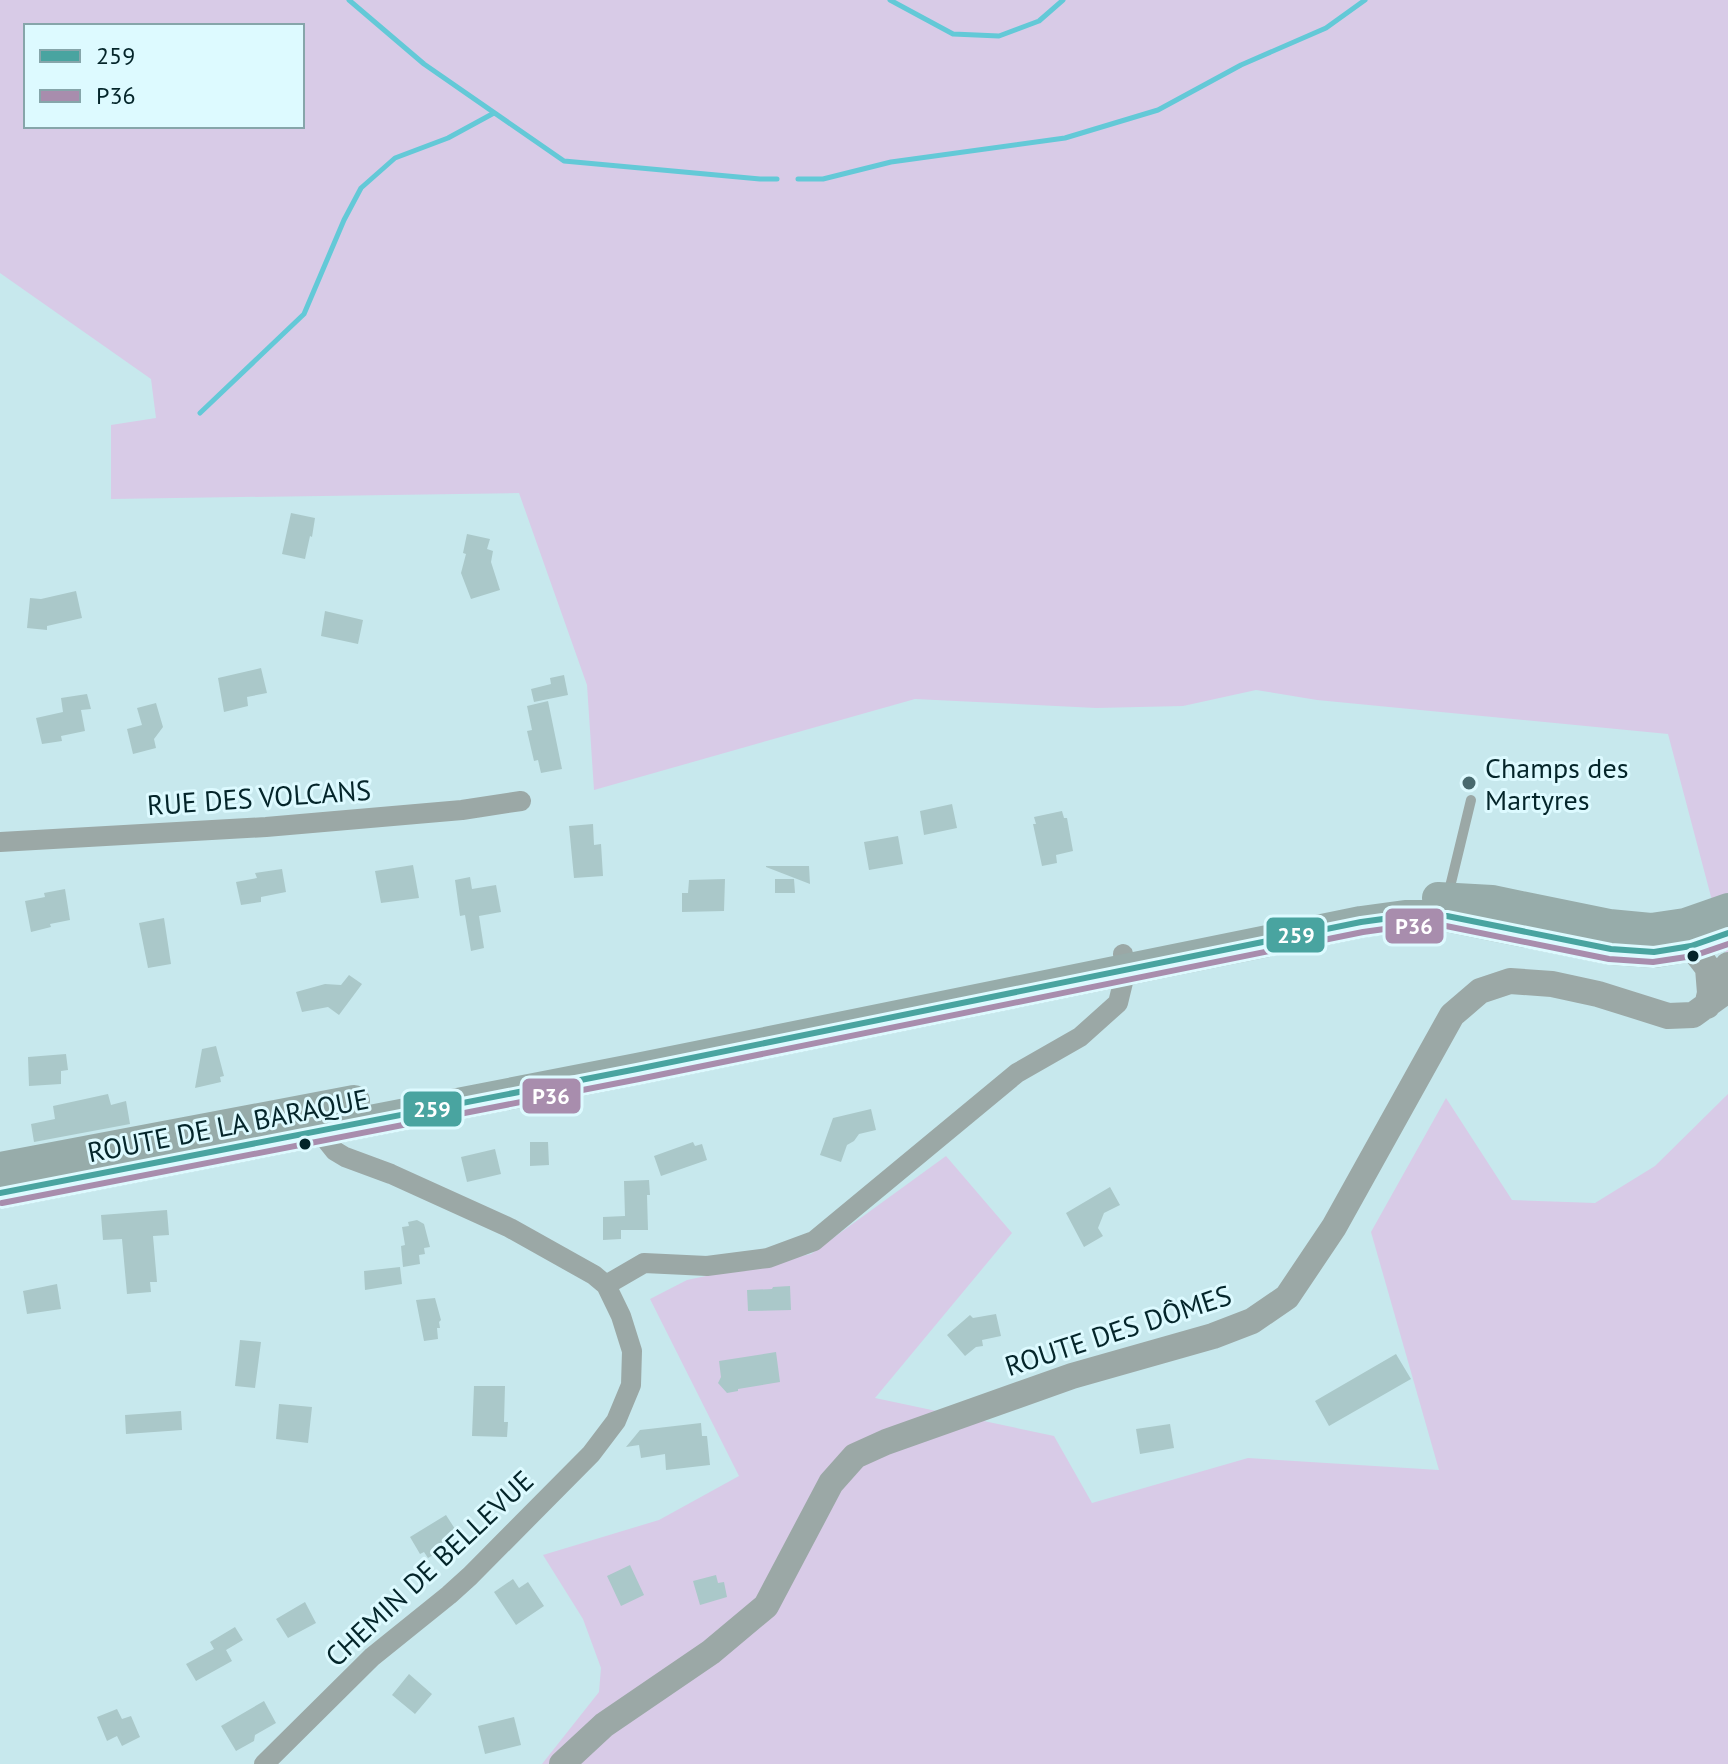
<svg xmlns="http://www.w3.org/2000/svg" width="1728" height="1764" font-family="'PT Sans',sans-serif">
	<rect width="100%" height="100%" fill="#c7e8ed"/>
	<path fill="#d8cbe7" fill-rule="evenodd" d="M 0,0 L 1728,0 L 1728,961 L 1668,734 L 1317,700 L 1256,690 L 1183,706 L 1096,708 L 915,699 L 594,790 L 587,685 L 519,493 L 111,499 L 111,425 L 156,418 L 151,379 L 0,273 ZM 26,26 L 302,26 L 302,126 L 26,126 Z
		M 1728,1094 L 1728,1764 L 542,1764 L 599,1692 L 601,1668 L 583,1619 L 543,1555 L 659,1520 L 739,1476 L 650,1299 L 687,1280 L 811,1254 L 946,1156 L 1012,1233 L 875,1398 L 1054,1436 L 1092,1503 L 1248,1458 L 1439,1470 L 1371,1232 L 1446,1098 L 1512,1200 L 1595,1203 L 1655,1166 Z"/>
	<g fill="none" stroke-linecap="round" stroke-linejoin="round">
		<path stroke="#63c9d7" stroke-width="5" d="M 349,0 L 424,64 L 564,161 L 760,179 L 777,179
			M 890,0 L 953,34 L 999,36 L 1039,21 L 1063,0
			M 798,179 L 823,179 L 891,162 L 1065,138 L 1158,110 L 1241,65 L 1326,28 L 1365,0
			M 200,413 L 304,314 L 344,220 L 361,188 L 395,158 L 448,138 L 494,113"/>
	</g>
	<path fill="#aac8c9" d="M 291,513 L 315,518 L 312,537 L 310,536 L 305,559 L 282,554 Z
		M 467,534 L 490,539 L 487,549 L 493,551 L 491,562 L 500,590 L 471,599 L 461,573 L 466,554 L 463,553 Z
		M 76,591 L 82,618 L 47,626 L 47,630 L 27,628 L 30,598 L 41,599 Z
		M 325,611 L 363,620 L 358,644 L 321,636 Z
		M 261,668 L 267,693 L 247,697 L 248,706 L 224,712 L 218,678 Z
		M 564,675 L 568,695 L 534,702 L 531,689 L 551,684 L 550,678 Z
		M 87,694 L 91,709 L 81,710 L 85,731 L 61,736 L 62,741 L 42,744 L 36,718 L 63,712 L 61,698 Z
		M 548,701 L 562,769 L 541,773 L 538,760 L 534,761 L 527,731 L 532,730 L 527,706 Z
		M 156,703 L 163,727 L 154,739 L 156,748 L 133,754 L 127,729 L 142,725 L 137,708 Z
		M 952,804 L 957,828 L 924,835 L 920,811 Z
		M 1062,811 L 1064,818 L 1067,818 L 1073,851 L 1056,855 L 1057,863 L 1042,866 L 1033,824 L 1036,824 L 1034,817 Z
		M 593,824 L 594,845 L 601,844 L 603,876 L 574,878 L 569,826 Z
		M 898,836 L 903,864 L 869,870 L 864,842 Z
		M 413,865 L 419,898 L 381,903 L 375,871 Z
		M 809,866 L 810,884 L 766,867 L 766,866 Z
		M 282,869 L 286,892 L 261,897 L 261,902 L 241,905 L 236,882 L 257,878 L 255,873 Z
		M 470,877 L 472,889 L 496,885 L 501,912 L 479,916 L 484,948 L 471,951 L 465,915 L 460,916 L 455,880 Z
		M 725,879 L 724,911 L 682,912 L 682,893 L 688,893 L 689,880 Z
		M 775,879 L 794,879 L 795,893 L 775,893 Z
		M 65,889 L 70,920 L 50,924 L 51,927 L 31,932 L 25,901 L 45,897 L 44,893 Z
		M 164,918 L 171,964 L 148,968 L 139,923 Z
		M 349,975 L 362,984 L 339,1015 L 328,1007 L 302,1012 L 296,992 L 325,984 L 341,985 Z
		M 216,1046 L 224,1076 L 220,1077 L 221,1082 L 195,1088 L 202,1049 Z
		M 66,1054 L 68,1070 L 61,1071 L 61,1084 L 29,1086 L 28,1057 Z
		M 108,1094 L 111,1105 L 126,1101 L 130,1124 L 34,1142 L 31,1124 L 55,1119 L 53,1106 Z
		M 871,1109 L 876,1130 L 859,1134 L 854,1141 L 847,1145 L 841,1162 L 820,1155 L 833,1118 Z
		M 530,1142 L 548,1142 L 549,1165 L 530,1166 Z
		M 693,1142 L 695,1146 L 702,1144 L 707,1160 L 661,1176 L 654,1156 Z
		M 495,1149 L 501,1174 L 467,1182 L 461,1157 Z
		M 649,1180 L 650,1195 L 647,1195 L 648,1230 L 621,1230 L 621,1239 L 603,1240 L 603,1217 L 625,1216 L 624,1181 Z
		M 1110,1187 L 1120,1205 L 1104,1213 L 1098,1228 L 1103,1236 L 1084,1247 L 1066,1213 Z
		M 167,1210 L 169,1235 L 153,1236 L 157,1282 L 150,1282 L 151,1292 L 127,1294 L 122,1239 L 103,1240 L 101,1215 Z
		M 417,1220 L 424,1224 L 430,1247 L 424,1248 L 425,1254 L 419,1255 L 420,1264 L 403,1267 L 401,1246 L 405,1245 L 402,1227 L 409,1226 L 408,1222 Z
		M 400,1267 L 402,1284 L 365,1290 L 364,1271 Z
		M 57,1284 L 61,1309 L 27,1314 L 23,1291 Z
		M 790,1286 L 791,1310 L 748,1311 L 747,1290 L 772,1289 L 773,1287 Z
		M 435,1298 L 441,1320 L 439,1322 L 440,1328 L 437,1328 L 438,1339 L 424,1341 L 416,1300 Z
		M 996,1314 L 1001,1336 L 982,1340 L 983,1346 L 976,1347 L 965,1356 L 947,1335 L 970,1315 L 973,1318 Z
		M 240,1340 L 261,1342 L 255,1388 L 235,1386 Z
		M 776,1352 L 780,1382 L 738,1389 L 738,1391 L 727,1393 L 718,1383 L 721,1377 L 719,1361 Z
		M 1396,1354 L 1411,1379 L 1329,1426 L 1315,1401 Z
		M 474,1386 L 505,1386 L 504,1422 L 508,1422 L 507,1437 L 472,1436 Z
		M 279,1404 L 312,1407 L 308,1443 L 276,1439 Z
		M 181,1411 L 182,1430 L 126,1434 L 125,1415 Z
		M 701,1423 L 702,1436 L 707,1436 L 710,1465 L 666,1470 L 665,1454 L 641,1458 L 639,1445 L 626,1447 L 640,1430 Z
		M 1170,1424 L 1174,1448 L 1140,1454 L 1136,1429 Z
		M 446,1515 L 457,1532 L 453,1534 L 457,1541 L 428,1558 L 424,1552 L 420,1554 L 410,1537 Z
		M 630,1565 L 644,1595 L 621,1606 L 607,1576 Z
		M 716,1575 L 718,1583 L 724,1582 L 727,1597 L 700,1605 L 693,1581 Z
		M 513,1579 L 519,1588 L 528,1582 L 544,1606 L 516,1625 L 494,1592 Z
		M 305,1602 L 316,1623 L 288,1638 L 276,1619 Z
		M 235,1627 L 243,1640 L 226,1650 L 232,1661 L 196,1681 L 186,1664 L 214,1649 L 210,1642 Z
		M 409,1674 L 432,1694 L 415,1714 L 392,1695 Z
		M 264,1701 L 276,1723 L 255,1735 L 254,1741 L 236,1751 L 221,1726 Z
		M 117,1709 L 122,1719 L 131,1716 L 140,1737 L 122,1746 L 117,1736 L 107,1741 L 97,1717 Z
		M 514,1717 L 521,1745 L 485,1754 L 478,1726 Z"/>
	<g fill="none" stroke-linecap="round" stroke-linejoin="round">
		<path stroke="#9ba8a6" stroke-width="10" d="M 1448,895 L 1471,800"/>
		<path stroke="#9ba8a6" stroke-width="20" d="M 0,842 L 266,827 L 462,810 L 521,801
			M 606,1285 L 644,1263 L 707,1266 L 768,1258 L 814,1241 L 1017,1073 L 1080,1037 L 1118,1003 L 1126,970 L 1123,954
			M 264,1764 L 372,1657 L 449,1595 L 470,1576 L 591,1454 L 616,1421 L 631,1385 L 632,1351 L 621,1316 L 606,1285 L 594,1275 L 510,1228 L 391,1174 L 345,1157 L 335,1151 L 315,1126"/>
		<path stroke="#9ba8a6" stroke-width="26" d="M 1705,936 L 1691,946 L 1708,968 L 1710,993 L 1707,1006
			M 562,1764 L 604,1725 L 711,1652 L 766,1606 L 831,1483 L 855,1456 L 886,1442 L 1072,1376 L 1213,1336 L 1252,1321 L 1287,1297 L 1334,1227 L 1452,1015 L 1480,991 L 1510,981 L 1552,984 L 1598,994 L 1668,1016 L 1693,1015 L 1722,994 L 1728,965"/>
		<path stroke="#97acaa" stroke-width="32" d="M 1438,898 L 1492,901 L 1609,925 L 1651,929 L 1685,924 L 1728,909
			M 0,1168 L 354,1101
			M 0,1193 L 637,1069 L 1361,922 L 1405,916 L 1447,916 L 1611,949 L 1654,952 L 1691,946 L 1728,933"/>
		<g stroke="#ddfaff" stroke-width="12">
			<path id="bus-1" d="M 0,1193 L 637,1069 L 1361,922 L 1405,916 L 1447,916 L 1611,949 L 1654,952 L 1691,946 L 1728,933"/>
		</g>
		<g stroke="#ddfaff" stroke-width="12">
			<path id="bus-2" d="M 2,1203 L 639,1079 L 1363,932 L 1406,926 L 1446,926 L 1609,959 L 1653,962 L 1693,956 L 1728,944"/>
		</g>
		<use href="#bus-1" stroke="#49a4a0" stroke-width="6"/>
		<use href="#bus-2" stroke="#a88dad" stroke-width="6"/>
	</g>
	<circle fill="#48696e" stroke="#ddfaff" stroke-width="3" cx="1469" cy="783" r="8"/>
	<g fill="#04252a" stroke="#ddfaff" stroke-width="3">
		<circle cx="1693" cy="956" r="7"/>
		<circle cx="305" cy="1144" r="7"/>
	</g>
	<g text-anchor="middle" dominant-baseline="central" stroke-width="6" stroke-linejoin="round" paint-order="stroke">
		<g font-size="28" fill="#04252a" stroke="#ddfaff" text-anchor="start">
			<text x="1485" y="767">Champs des<tspan x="1485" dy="32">Martyres</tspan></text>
		</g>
		<g font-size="28" fill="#04252a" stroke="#ddfaff">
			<text transform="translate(259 797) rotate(-4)">RUE DES VOLCANS</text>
			<text transform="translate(228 1125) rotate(-11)">ROUTE DE LA BARAQUE</text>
			<text transform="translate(1118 1330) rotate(-18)">ROUTE DES DÔMES</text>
			<text transform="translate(429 1568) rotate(-43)">CHEMIN DE BELLEVUE</text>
		</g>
	</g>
	<g stroke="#ddfaff" stroke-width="3">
		<rect x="1384" y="907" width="61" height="38" rx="8" fill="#a88dad"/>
		<rect x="1265" y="916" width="61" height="38" rx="8" fill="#49a4a0"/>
		<rect x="521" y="1077" width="61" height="38" rx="8" fill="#a88dad"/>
		<rect x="402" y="1090" width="61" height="38" rx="8" fill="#49a4a0"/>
	</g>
	<g font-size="22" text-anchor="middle" font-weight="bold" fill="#fff">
		<text x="1414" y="934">P36</text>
		<text x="1296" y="943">259</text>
		<text x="551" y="1104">P36</text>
		<text x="432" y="1117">259</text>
	</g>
	<rect x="24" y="24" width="280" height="104" fill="#ddfaff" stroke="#86a5aa" stroke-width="2"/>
	<rect x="40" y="50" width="40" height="12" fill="#49a4a0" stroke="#86a5aa" stroke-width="2"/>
	<text x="96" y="64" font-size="24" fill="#04252a">259</text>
	<rect x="40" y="90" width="40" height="12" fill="#a88dad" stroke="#86a5aa" stroke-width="2"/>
	<text x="96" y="104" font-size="24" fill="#04252a">P36</text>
</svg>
